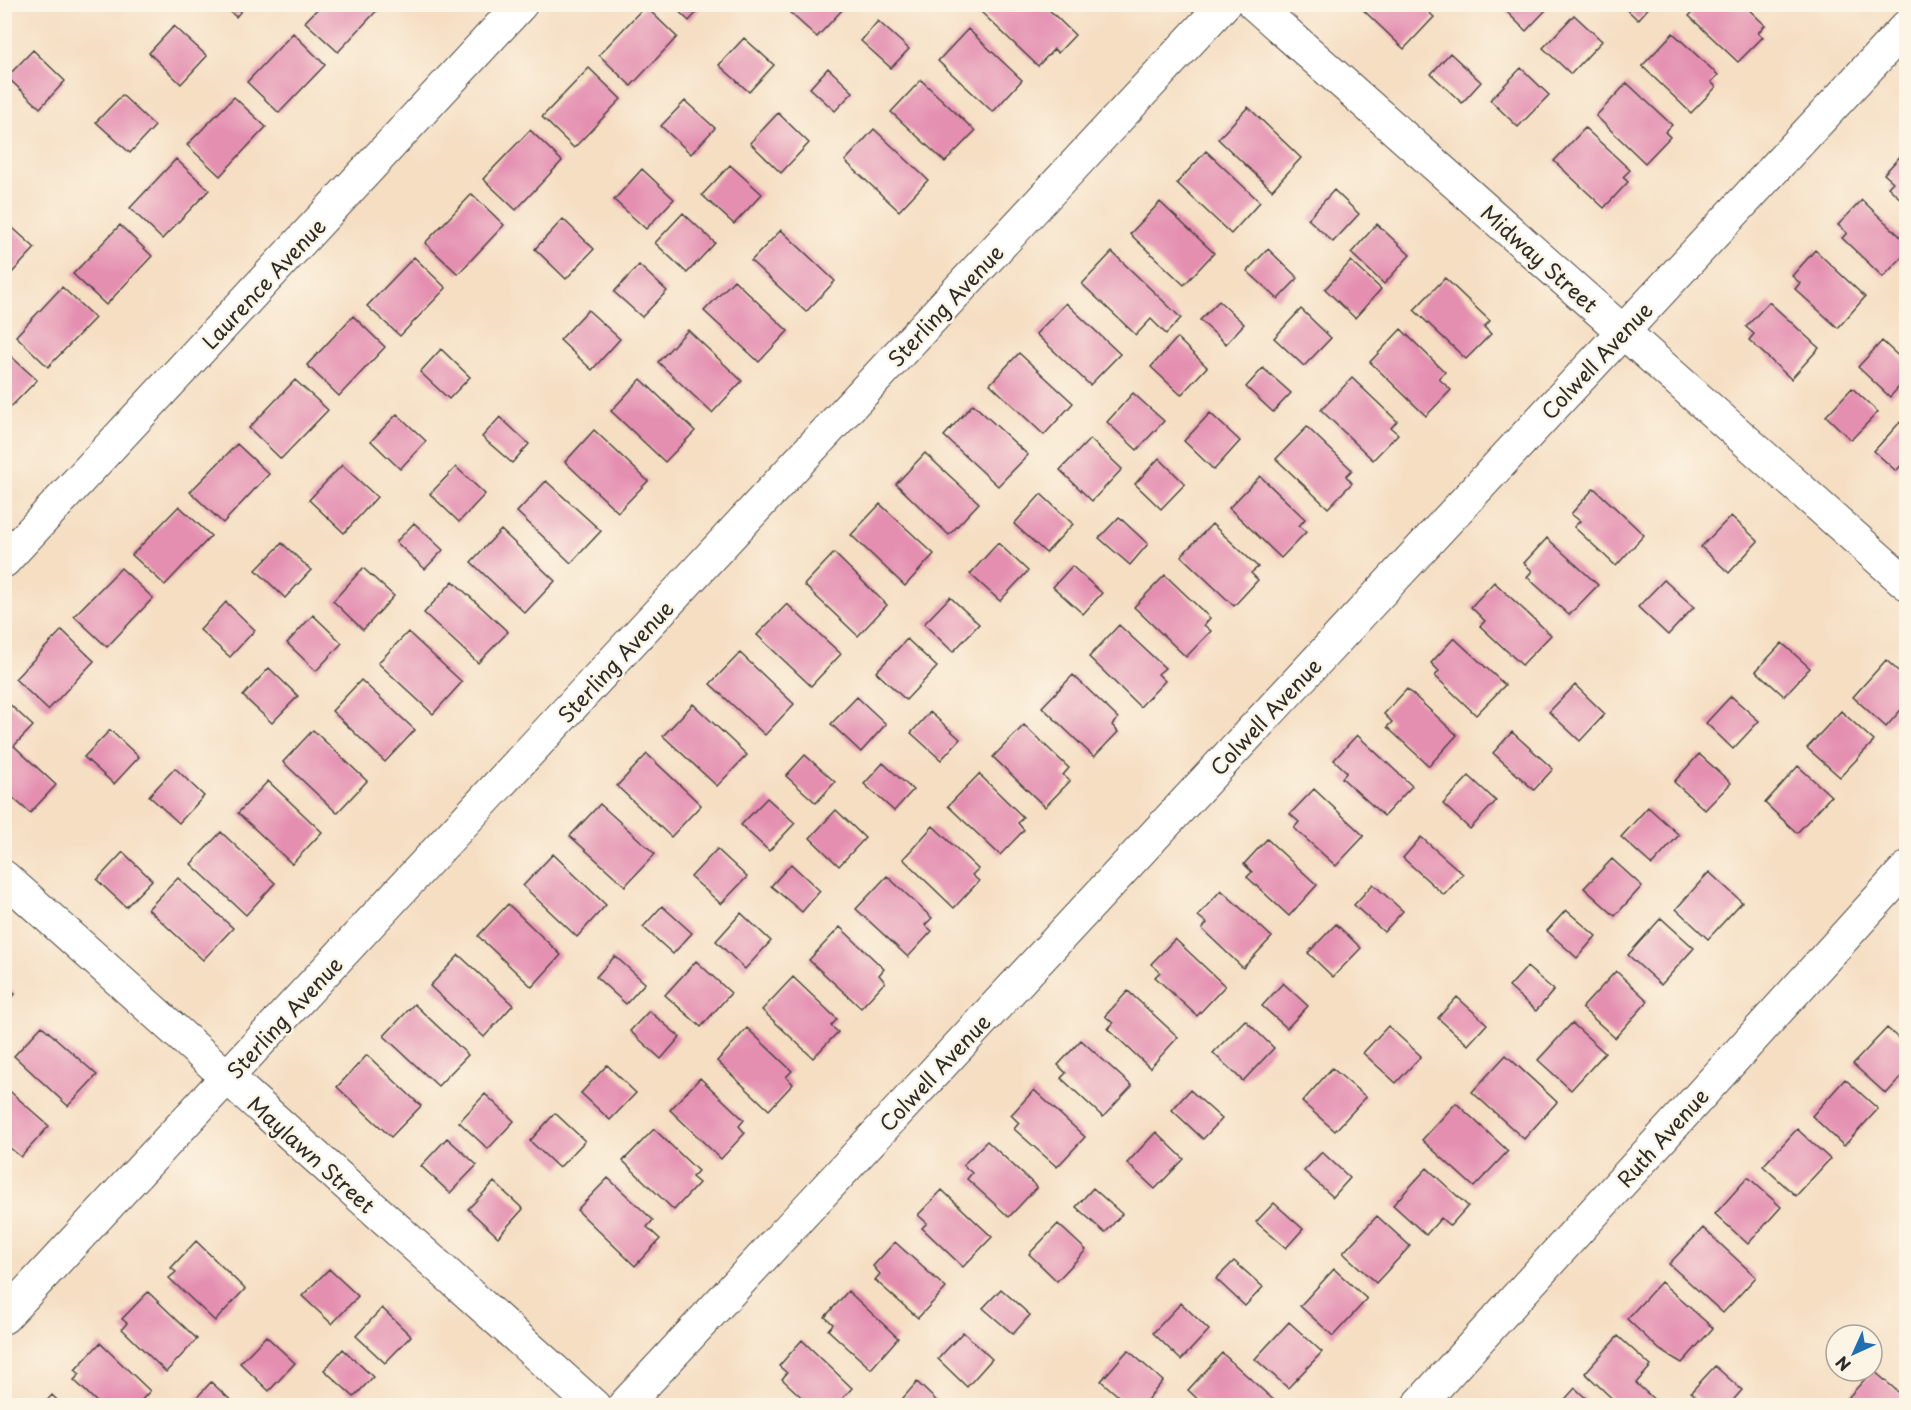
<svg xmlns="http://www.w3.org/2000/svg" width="1911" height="1410" font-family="'Playpen Sans',sans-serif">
	<rect width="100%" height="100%" fill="#fcf5e5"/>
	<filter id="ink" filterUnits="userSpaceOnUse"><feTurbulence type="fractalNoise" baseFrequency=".0167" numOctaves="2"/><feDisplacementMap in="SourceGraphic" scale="12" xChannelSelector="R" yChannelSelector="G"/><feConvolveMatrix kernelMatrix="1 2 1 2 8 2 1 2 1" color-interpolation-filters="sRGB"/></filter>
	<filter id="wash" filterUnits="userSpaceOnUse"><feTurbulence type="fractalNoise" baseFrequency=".008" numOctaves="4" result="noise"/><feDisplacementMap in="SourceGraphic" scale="24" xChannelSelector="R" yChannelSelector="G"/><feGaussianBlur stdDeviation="1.35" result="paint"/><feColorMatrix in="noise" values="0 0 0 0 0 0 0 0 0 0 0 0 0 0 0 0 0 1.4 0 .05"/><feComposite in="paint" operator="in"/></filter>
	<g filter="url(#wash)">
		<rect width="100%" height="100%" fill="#f5dec2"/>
		<g id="blocks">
			<path fill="#e48fb0" d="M 222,4 L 247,4 L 236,17 Z
				M 322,4 L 383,4 L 338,52 L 305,22 Z
				M 671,4 L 704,4 L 689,21 Z
				M 792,4 L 841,4 L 844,8 L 817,37 L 787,10 Z
				M 988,4 L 1043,4 L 1075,35 L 1058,53 L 1054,49 L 1038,66 L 981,12 Z
				M 1357,4 L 1420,4 L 1434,17 L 1404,49 Z
				M 1499,4 L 1541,4 L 1546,10 L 1526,31 Z
				M 1621,4 L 1652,4 L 1638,20 Z
				M 1700,4 L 1743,4 L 1765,25 L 1758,33 L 1763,37 L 1738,62 L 1689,16 Z
				M 645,6 L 677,37 L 631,86 L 599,55 Z
				M 1574,15 L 1602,41 L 1571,74 L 1543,48 Z
				M 878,21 L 909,49 L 891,68 L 861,41 Z
				M 174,26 L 207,56 L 181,84 L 149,53 Z
				M 968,29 L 1022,80 L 993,112 L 938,61 Z
				M 293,33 L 325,65 L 279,113 L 247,82 Z
				M 1673,33 L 1718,75 L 1711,82 L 1716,87 L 1691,113 L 1642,66 Z
				M 744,38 L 774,65 L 749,92 L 719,65 Z
				M 33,50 L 65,81 L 40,108 L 7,77 Z
				M 1450,53 L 1481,82 L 1462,103 L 1431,74 Z
				M 589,68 L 621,99 L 574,148 L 542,117 Z
				M 828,68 L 853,92 L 835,111 L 810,88 Z
				M 1521,68 L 1549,95 L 1518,127 L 1490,100 Z
				M 921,80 L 975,131 L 945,162 L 891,112 Z
				M 1627,83 L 1672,125 L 1665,132 L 1670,137 L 1645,163 L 1596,116 Z
				M 122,95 L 155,126 L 130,153 L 96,122 Z
				M 234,97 L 266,127 L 220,176 L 187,145 Z
				M 685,101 L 715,128 L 691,154 L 661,126 Z
				M 1248,107 L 1301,158 L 1272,190 L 1218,139 Z
				M 778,113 L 809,143 L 781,173 L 750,143 Z
				M 1585,128 L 1630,170 L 1623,177 L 1628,182 L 1604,208 L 1554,161 Z
				M 874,129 L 928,180 L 899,211 L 845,161 Z
				M 530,130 L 562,161 L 516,210 L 483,179 Z
				M 1906,150 L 1906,204 L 1888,187 L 1893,182 L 1884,174 Z
				M 1206,151 L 1260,202 L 1231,234 L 1177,183 Z
				M 176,159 L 209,190 L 162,239 L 130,208 Z
				M 730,165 L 762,194 L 734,224 L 702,195 Z
				M 642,169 L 674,199 L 646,229 L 614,200 Z
				M 1334,190 L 1359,214 L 1333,242 L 1308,219 Z
				M 472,194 L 504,225 L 458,274 L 425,243 Z
				M 1862,200 L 1906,242 L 1906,253 L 1883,277 L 1842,238 L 1847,233 L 1838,225 Z
				M 1160,202 L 1214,253 L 1184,285 L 1130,234 Z
				M 683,213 L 715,243 L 687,273 L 655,243 Z
				M 563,219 L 594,249 L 566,279 L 535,249 Z
				M 4,220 L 35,248 L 9,276 L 4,272 Z
				M 1377,224 L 1410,255 L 1384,284 L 1351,253 Z
				M 120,225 L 152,256 L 106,305 L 73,274 Z
				M 781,230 L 835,281 L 806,312 L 751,261 Z
				M 1268,249 L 1298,278 L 1278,299 L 1247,271 Z
				M 1815,250 L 1865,297 L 1838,328 L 1795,289 L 1800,283 L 1792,276 Z
				M 1112,252 L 1181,318 L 1166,334 L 1151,319 L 1136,335 L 1082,284 Z
				M 414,257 L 446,288 L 400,336 L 367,306 Z
				M 1351,261 L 1381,289 L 1355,318 L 1325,289 Z
				M 639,265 L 667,291 L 642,317 L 614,292 Z
				M 1445,278 L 1490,321 L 1484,327 L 1491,334 L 1466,359 L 1414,310 Z
				M 734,280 L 788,331 L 759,362 L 704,311 Z
				M 62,287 L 95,318 L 48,367 L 16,336 Z
				M 1219,301 L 1244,324 L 1226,344 L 1200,320 Z
				M 1769,302 L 1819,348 L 1791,379 L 1749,340 L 1754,334 L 1746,327 Z
				M 1066,303 L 1120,354 L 1090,385 L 1036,334 Z
				M 1301,309 L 1331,338 L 1304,366 L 1274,338 Z
				M 588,310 L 620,339 L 592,370 L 560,340 Z
				M 353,316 L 385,347 L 339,396 L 307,365 Z
				M 1401,329 L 1445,372 L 1439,379 L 1451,390 L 1426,416 L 1370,362 Z
				M 688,330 L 742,381 L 712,413 L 658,362 Z
				M 1177,338 L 1207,367 L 1181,395 L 1151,367 Z
				M 1882,341 L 1906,363 L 1906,379 L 1890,397 L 1858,367 Z
				M 441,349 L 470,377 L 449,399 L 420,372 Z
				M 4,350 L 37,380 L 4,414 Z
				M 1019,353 L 1073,403 L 1044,435 L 990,384 Z
				M 1263,368 L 1291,393 L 1273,412 L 1246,387 Z
				M 1352,378 L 1397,421 L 1391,428 L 1398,434 L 1373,460 L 1321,410 Z
				M 641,379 L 695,431 L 665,462 L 611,411 Z
				M 295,380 L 328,410 L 281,459 L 249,428 Z
				M 1852,388 L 1878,412 L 1851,440 L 1826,416 Z
				M 1133,393 L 1164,421 L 1137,450 L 1107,422 Z
				M 973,404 L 1028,455 L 998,486 L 944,436 Z
				M 1210,413 L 1240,441 L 1214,470 L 1184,441 Z
				M 397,414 L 426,441 L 400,469 L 371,441 Z
				M 500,417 L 529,444 L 512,463 L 482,437 Z
				M 1900,422 L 1906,428 L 1906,460 L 1896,471 L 1874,451 Z
				M 1307,427 L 1352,470 L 1346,476 L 1352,483 L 1328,508 L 1276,459 Z
				M 594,430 L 648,481 L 618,512 L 565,462 Z
				M 1090,439 L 1122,469 L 1092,501 L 1060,470 Z
				M 237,444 L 269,474 L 223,523 L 190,492 Z
				M 925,453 L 979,503 L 949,535 L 896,484 Z
				M 1159,458 L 1185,484 L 1161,509 L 1135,484 Z
				M 342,465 L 377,497 L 344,533 L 309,500 Z
				M 456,467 L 485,494 L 459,522 L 430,494 Z
				M 1260,476 L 1305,519 L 1299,526 L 1306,532 L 1281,558 L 1229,508 Z
				M 546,481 L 601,531 L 571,563 L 517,512 Z
				M 1594,488 L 1644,535 L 1616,566 L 1574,527 L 1580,521 L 1571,514 Z
				M 1041,494 L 1073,524 L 1046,553 L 1014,524 Z
				M 880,504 L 934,554 L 905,586 L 851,535 Z
				M 179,506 L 211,536 L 165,585 L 132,555 Z
				M 1731,516 L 1758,541 L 1729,573 L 1701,547 Z
				M 1119,517 L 1148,544 L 1130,565 L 1099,538 Z
				M 414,523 L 443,550 L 425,569 L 396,542 Z
				M 1212,524 L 1258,567 L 1251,573 L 1258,580 L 1234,606 L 1181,556 Z
				M 501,530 L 555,581 L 525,613 L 471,562 Z
				M 1547,538 L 1598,585 L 1569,615 L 1527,577 L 1532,571 L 1524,563 Z
				M 282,543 L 311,570 L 285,598 L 256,570 Z
				M 998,543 L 1028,571 L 1000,601 L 970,574 Z
				M 834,553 L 887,605 L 858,636 L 804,585 Z
				M 1072,566 L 1102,593 L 1083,614 L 1053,587 Z
				M 121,568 L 153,598 L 107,647 L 74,616 Z
				M 363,568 L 394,596 L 363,630 L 333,601 Z
				M 1165,575 L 1210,618 L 1204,625 L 1211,631 L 1186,657 L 1134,607 Z
				M 1664,580 L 1694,607 L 1668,635 L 1638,607 Z
				M 453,581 L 508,632 L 478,663 L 424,613 Z
				M 1494,582 L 1551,635 L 1522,665 L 1480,626 L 1485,621 L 1471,607 Z
				M 950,597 L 979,624 L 953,652 L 924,624 Z
				M 226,602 L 255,630 L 230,657 L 200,630 Z
				M 787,604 L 841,654 L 811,686 L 757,635 Z
				M 313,615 L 342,643 L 316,671 L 287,643 Z
				M 1119,625 L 1165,668 L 1158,674 L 1165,681 L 1140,707 L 1089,657 Z
				M 62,630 L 94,661 L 48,710 L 15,679 Z
				M 408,632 L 462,682 L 433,714 L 378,663 Z
				M 1454,638 L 1505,685 L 1476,715 L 1435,676 L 1439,671 L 1431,663 Z
				M 907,639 L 937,667 L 906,700 L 876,672 Z
				M 1782,643 L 1810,668 L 1784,696 L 1756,671 Z
				M 740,653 L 794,704 L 765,735 L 710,684 Z
				M 1886,660 L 1906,678 L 1906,704 L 1886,727 L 1853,697 Z
				M 269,668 L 298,696 L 272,723 L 243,696 Z
				M 1073,675 L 1118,718 L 1112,725 L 1118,732 L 1094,757 L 1042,707 Z
				M 361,680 L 415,730 L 385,762 L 332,711 Z
				M 1575,685 L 1605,714 L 1580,741 L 1549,712 Z
				M 1407,689 L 1457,735 L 1429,766 L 1387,727 L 1392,722 L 1384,714 Z
				M 1731,696 L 1759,721 L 1733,749 L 1706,723 Z
				M 857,697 L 886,724 L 861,752 L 831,724 Z
				M 4,699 L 33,726 L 14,746 L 56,785 L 30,813 L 4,790 Z
				M 693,704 L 747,755 L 717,786 L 663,736 Z
				M 1841,711 L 1874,741 L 1840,777 L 1807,748 Z
				M 930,712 L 960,739 L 941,760 L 911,733 Z
				M 1024,725 L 1069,768 L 1063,775 L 1070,781 L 1045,807 L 993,757 Z
				M 110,730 L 139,757 L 114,784 L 84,757 Z
				M 313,730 L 367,781 L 337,813 L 283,762 Z
				M 1512,732 L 1553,769 L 1534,790 L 1493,753 Z
				M 1357,735 L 1412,786 L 1384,816 L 1342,778 L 1347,772 L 1334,760 Z
				M 647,754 L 701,805 L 671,837 L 617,786 Z
				M 1699,754 L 1731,783 L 1705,810 L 1674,782 Z
				M 805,755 L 835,782 L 816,803 L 786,776 Z
				M 883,763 L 913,790 L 894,811 L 864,784 Z
				M 1798,766 L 1831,796 L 1797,833 L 1765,803 Z
				M 175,768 L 204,796 L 179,823 L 149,796 Z
				M 979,774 L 1023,817 L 1018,823 L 1024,830 L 1000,855 L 948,806 Z
				M 1469,776 L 1496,801 L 1470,829 L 1443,804 Z
				M 268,781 L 322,832 L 292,864 L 238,813 Z
				M 1314,789 L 1364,836 L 1336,866 L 1294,828 L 1299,822 L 1290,814 Z
				M 767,798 L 795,823 L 769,851 L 741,825 Z
				M 600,804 L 655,854 L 625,886 L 570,836 Z
				M 1648,807 L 1679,835 L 1652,865 L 1621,837 Z
				M 836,810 L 865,838 L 839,866 L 810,838 Z
				M 933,826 L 978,869 L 972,875 L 979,881 L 954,908 L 903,859 Z
				M 221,832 L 275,883 L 246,915 L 191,864 Z
				M 1421,837 L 1463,874 L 1444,895 L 1403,858 Z
				M 1267,839 L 1317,885 L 1289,916 L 1247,877 L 1252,872 L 1244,864 Z
				M 717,849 L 747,877 L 721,904 L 691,877 Z
				M 123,852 L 152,880 L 126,907 L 97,880 Z
				M 553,854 L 606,905 L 577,937 L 523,886 Z
				M 1612,859 L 1642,886 L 1615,916 L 1584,888 Z
				M 791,864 L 820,891 L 802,912 L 771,886 Z
				M 1709,872 L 1742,902 L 1708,939 L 1676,909 Z
				M 887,876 L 932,918 L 925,925 L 932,931 L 908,957 L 856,909 Z
				M 178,878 L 233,928 L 203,960 L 148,909 Z
				M 1373,884 L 1403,911 L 1384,932 L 1354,905 Z
				M 1221,890 L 1272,937 L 1243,968 L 1202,929 L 1207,923 L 1198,916 Z
				M 508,904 L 561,955 L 532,987 L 478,936 Z
				M 662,906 L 692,933 L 673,954 L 643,927 Z
				M 1566,910 L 1596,936 L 1577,958 L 1547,931 Z
				M 741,913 L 771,941 L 745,969 L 716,941 Z
				M 1661,918 L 1694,948 L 1661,985 L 1628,955 Z
				M 1336,924 L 1361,948 L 1333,977 L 1308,953 Z
				M 840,927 L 884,969 L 879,975 L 885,982 L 861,1008 L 809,960 Z
				M 1175,939 L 1225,986 L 1197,1016 L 1155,977 L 1160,972 L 1151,964 Z
				M 459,955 L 513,1005 L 484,1037 L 430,986 Z
				M 615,956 L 645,983 L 626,1004 L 596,977 Z
				M 696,961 L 731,993 L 701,1027 L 665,995 Z
				M 1527,967 L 1554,990 L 1536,1011 L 1509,987 Z
				M 1616,971 L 1648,1001 L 1615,1038 L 1582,1008 Z
				M 793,977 L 837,1019 L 831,1026 L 838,1032 L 813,1058 L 762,1010 Z
				M 1283,983 L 1308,1006 L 1287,1028 L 1262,1006 Z
				M 4,985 L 15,994 L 4,1005 Z
				M 1128,991 L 1178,1037 L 1150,1068 L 1108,1029 L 1113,1023 L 1105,1016 Z
				M 1457,997 L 1487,1024 L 1468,1045 L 1438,1018 Z
				M 414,1004 L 468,1055 L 438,1086 L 384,1036 Z
				M 649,1011 L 680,1037 L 661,1059 L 630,1031 Z
				M 1245,1020 L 1274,1048 L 1243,1081 L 1213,1053 Z
				M 1572,1023 L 1605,1053 L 1571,1090 L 1538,1060 Z
				M 42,1026 L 97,1075 L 68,1106 L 14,1056 Z
				M 1388,1026 L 1421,1056 L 1396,1083 L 1363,1053 Z
				M 747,1028 L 792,1071 L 786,1077 L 793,1084 L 769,1110 L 717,1061 Z
				M 1887,1028 L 1906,1045 L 1906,1072 L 1886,1094 L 1853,1064 Z
				M 1081,1040 L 1132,1086 L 1103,1117 L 1061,1078 L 1066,1073 L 1058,1065 Z
				M 367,1055 L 421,1106 L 391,1137 L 337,1087 Z
				M 1506,1055 L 1557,1102 L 1524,1139 L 1472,1092 Z
				M 607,1065 L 636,1093 L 610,1120 L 581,1093 Z
				M 1332,1068 L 1366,1097 L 1335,1131 L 1302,1102 Z
				M 700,1078 L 744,1120 L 739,1126 L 745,1133 L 721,1159 L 670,1110 Z
				M 1845,1079 L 1878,1109 L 1844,1146 L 1812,1116 Z
				M 4,1086 L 49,1126 L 21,1157 L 4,1143 Z
				M 1034,1090 L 1085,1137 L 1057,1167 L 1014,1129 L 1019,1123 L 1011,1115 Z
				M 1190,1090 L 1222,1119 L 1203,1139 L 1172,1110 Z
				M 485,1094 L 514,1121 L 488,1149 L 459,1122 Z
				M 1456,1103 L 1508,1151 L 1474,1187 L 1422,1140 Z
				M 555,1113 L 585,1141 L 559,1168 L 530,1141 Z
				M 654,1129 L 698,1171 L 692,1177 L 699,1183 L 674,1210 L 623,1161 Z
				M 1797,1129 L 1830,1159 L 1796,1196 L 1763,1166 Z
				M 1156,1132 L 1184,1159 L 1155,1189 L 1127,1163 Z
				M 447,1138 L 477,1165 L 450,1193 L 421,1166 Z
				M 987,1141 L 1037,1187 L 1009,1217 L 967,1179 L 972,1173 L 963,1165 Z
				M 1322,1152 L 1350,1178 L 1333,1197 L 1304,1171 Z
				M 1427,1168 L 1468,1206 L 1450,1226 L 1441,1218 L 1426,1235 L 1393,1205 Z
				M 1748,1177 L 1781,1207 L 1748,1244 L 1715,1214 Z
				M 608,1178 L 653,1220 L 647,1227 L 660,1239 L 635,1266 L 577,1210 Z
				M 494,1182 L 523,1209 L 498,1237 L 468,1209 Z
				M 1093,1188 L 1122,1214 L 1105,1233 L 1076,1207 Z
				M 942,1190 L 992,1237 L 963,1267 L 922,1228 L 927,1223 L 918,1215 Z
				M 1274,1203 L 1303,1229 L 1286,1248 L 1256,1222 Z
				M 1377,1216 L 1410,1246 L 1376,1283 L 1343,1253 Z
				M 1058,1224 L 1086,1250 L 1057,1281 L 1029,1254 Z
				M 1703,1228 L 1756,1277 L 1723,1313 L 1669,1264 Z
				M 196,1241 L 245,1289 L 215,1321 L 169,1278 L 176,1272 L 171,1268 Z
				M 895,1242 L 946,1288 L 918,1318 L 875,1280 L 880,1274 L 873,1266 Z
				M 1234,1261 L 1263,1287 L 1245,1306 L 1216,1279 Z
				M 329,1269 L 358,1296 L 332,1324 L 302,1296 Z
				M 1334,1269 L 1367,1299 L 1333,1336 L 1300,1306 Z
				M 1661,1282 L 1713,1328 L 1682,1363 L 1660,1350 L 1627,1319 Z
				M 1001,1289 L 1030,1315 L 1013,1334 L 983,1308 Z
				M 848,1291 L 898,1338 L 871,1369 L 828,1330 L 833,1324 L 825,1317 Z
				M 148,1292 L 197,1339 L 166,1372 L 122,1329 L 127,1323 L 122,1319 Z
				M 1181,1303 L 1209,1330 L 1181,1360 L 1153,1333 Z
				M 382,1308 L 411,1336 L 385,1363 L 356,1336 Z
				M 1289,1322 L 1322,1352 L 1288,1388 L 1255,1359 Z
				M 963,1332 L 992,1359 L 967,1387 L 938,1359 Z
				M 266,1336 L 295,1363 L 269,1391 L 240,1363 Z
				M 1618,1336 L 1651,1366 L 1636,1383 L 1658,1403 L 1656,1406 L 1620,1406 L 1585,1373 Z
				M 802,1340 L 852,1388 L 836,1406 L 811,1406 L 782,1379 L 787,1373 L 779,1366 Z
				M 100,1343 L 150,1391 L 136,1406 L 101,1406 L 74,1380 L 80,1374 L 75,1370 Z
				M 343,1349 L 373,1377 L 354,1397 L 324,1370 Z
				M 1128,1350 L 1163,1381 L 1142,1406 L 1130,1406 L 1101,1381 Z
				M 1222,1353 L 1280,1406 L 1205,1406 L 1188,1390 Z
				M 1715,1366 L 1742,1390 L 1728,1406 L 1706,1406 L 1691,1392 Z
				M 1873,1370 L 1904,1397 L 1896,1406 L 1854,1406 L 1847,1399 Z
				M 211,1382 L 237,1406 L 189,1406 Z
				M 917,1382 L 942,1406 L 896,1406 Z
				M 1575,1388 L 1594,1406 L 1559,1406 Z
				M 52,1395 L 63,1406 L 42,1406 Z"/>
		</g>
	</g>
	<g filter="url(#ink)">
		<use href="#blocks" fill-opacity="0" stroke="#494642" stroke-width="1.5"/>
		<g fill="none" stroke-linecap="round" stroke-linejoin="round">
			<g stroke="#494642" stroke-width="35">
				<path id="street" d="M 1254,4 L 1906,583
					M 4,561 L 521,4
					M 4,877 L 594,1406
					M 4,1317 L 1224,4
					M 624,1406 L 1906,27
					M 1418,1406 L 1906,869"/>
			</g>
			<use href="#street" stroke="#fff" stroke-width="33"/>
		</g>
	</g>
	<g text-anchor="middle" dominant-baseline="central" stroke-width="5" stroke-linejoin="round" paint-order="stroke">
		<g font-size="21" fill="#2b2b2b" stroke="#fcf5e5">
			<text transform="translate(1540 258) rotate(42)">Midway Street</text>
			<text transform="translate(263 283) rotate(-47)">Laurence Avenue</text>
			<text transform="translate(945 305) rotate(-47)">Sterling Avenue</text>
			<text transform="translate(1596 360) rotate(-47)">Colwell Avenue</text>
			<text transform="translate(615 661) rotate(-47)">Sterling Avenue</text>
			<text transform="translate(1265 716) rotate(-47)">Colwell Avenue</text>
			<text transform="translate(284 1017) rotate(-47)">Sterling Avenue</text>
			<text transform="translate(934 1072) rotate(-47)">Colwell Avenue</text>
			<text transform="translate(1662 1137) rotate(-48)">Ruth Avenue</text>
			<text transform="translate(312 1154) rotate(42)">Maylawn Street</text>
		</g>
	</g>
	<rect width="1911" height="1410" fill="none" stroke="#fcf5e5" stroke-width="24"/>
	<g transform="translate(1854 1353) rotate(225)"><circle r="28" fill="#fcf5e5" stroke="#a8a49b" stroke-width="1.5"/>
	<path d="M0-4.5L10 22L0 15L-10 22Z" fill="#1f6fb2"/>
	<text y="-9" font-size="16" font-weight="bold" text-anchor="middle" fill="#2b2b2b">N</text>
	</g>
</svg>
